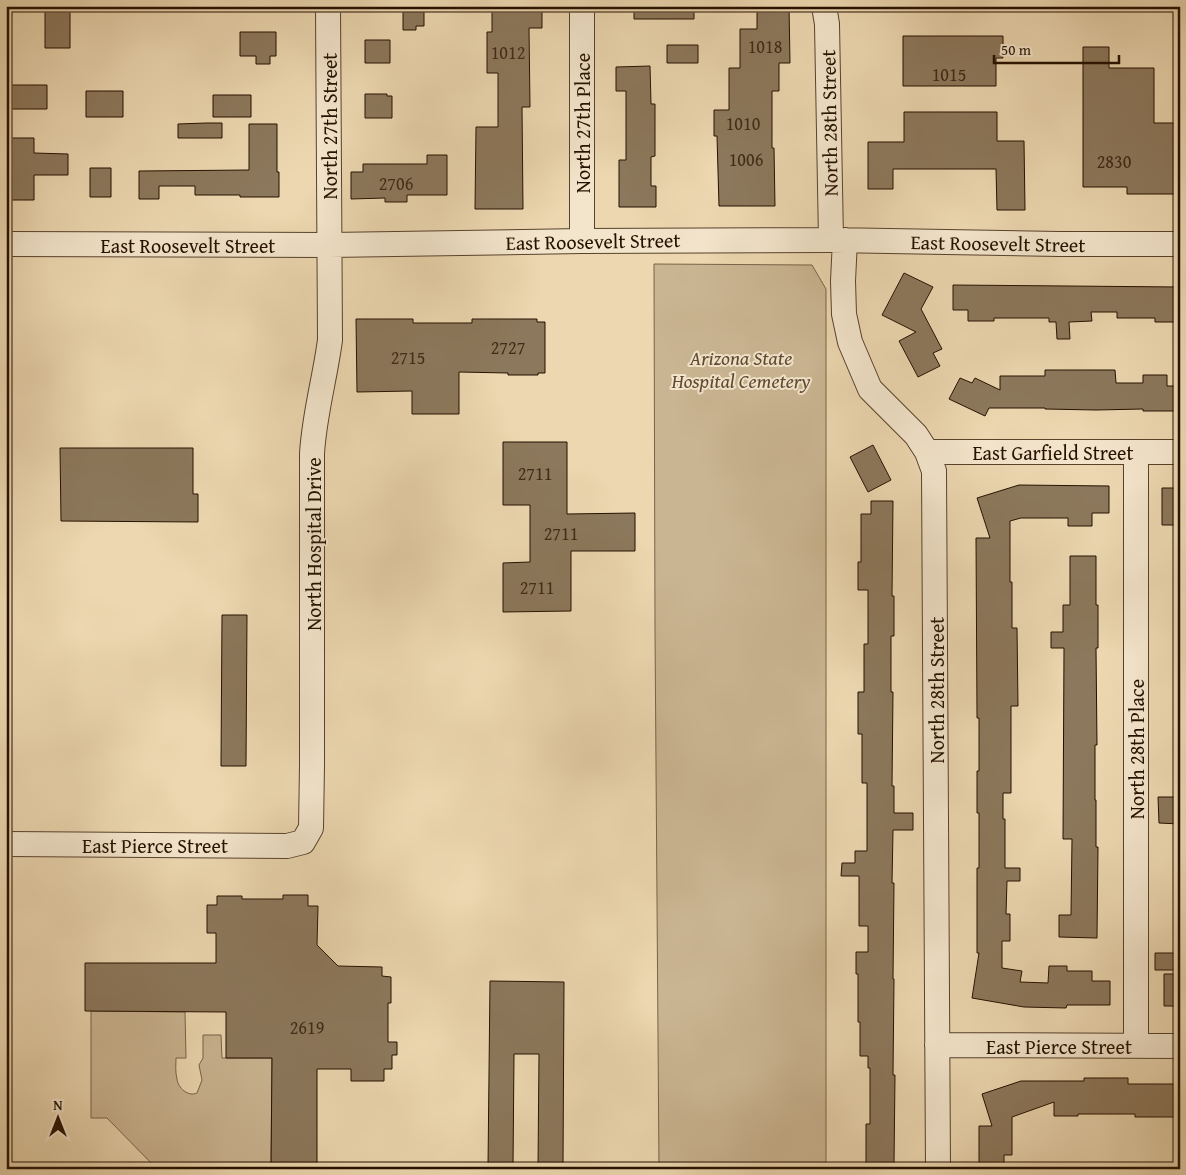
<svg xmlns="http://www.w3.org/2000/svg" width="1186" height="1175" font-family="'Gentium Book Plus',serif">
	<rect width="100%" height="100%" fill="#ecd7b0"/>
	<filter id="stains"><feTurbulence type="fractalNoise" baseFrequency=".004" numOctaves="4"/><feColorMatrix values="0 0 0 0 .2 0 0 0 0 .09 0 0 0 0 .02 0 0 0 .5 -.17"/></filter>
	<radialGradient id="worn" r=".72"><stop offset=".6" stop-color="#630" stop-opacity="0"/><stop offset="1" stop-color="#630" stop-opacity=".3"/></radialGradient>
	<path fill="#cab592" stroke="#786349" d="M 654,264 L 812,265 L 826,289 L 826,1169 L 659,1169 L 655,630 Z
		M 91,1011 L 185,1012 L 186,1058 L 176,1058 C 176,1064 175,1072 177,1079 C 178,1088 188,1097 197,1093 L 202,1080 L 199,1065 L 203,1058 L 203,1035 L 221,1035 L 222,1058 L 272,1058 L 271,1169 L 157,1169 L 107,1118 L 91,1118 Z"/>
	<path fill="#8c785c" stroke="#251100" d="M 45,6 L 70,6 L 70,48 L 45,48 Z
		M 492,6 L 542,6 L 542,28 L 529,28 L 530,107 L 522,107 L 523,209 L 475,209 L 476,127 L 498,127 L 498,73 L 487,73 L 487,32 L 492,32 Z
		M 634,6 L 694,6 L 694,19 L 634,19 Z
		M 757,6 L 789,6 L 790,63 L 779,63 L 779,91 L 772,91 L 772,148 L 774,148 L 775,206 L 719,206 L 717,136 L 714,136 L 714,110 L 729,110 L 729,68 L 740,68 L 740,29 L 757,29 Z
		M 403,12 L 424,12 L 424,26 L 416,26 L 416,30 L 403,30 Z
		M 240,32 L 276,32 L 276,56 L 270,56 L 270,64 L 256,64 L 256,56 L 240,56 Z
		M 903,36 L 1003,36 L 1003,58 L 996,58 L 996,86 L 903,86 Z
		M 365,40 L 390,40 L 390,63 L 365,63 Z
		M 667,45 L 698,45 L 698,63 L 667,63 Z
		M 1083,47 L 1109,47 L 1109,68 L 1154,68 L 1154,123 L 1180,123 L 1180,194 L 1127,194 L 1127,187 L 1083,187 Z
		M 650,66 L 651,104 L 655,104 L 655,156 L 651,157 L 651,186 L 656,186 L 656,207 L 619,207 L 619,160 L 626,160 L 626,91 L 616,91 L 616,67 Z
		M 6,85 L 47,85 L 47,109 L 6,109 Z
		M 86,91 L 123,91 L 123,117 L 86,117 Z
		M 365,94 L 387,94 L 387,96 L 392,96 L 392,118 L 365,118 Z
		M 213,95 L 251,95 L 251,117 L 213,117 Z
		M 904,112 L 997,112 L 997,141 L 1024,141 L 1025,210 L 997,210 L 996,169 L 893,169 L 893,189 L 868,189 L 868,142 L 904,142 Z
		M 206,123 L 222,123 L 222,138 L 178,138 L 178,124 Z
		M 249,124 L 277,124 L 277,172 L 279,172 L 279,197 L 240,197 L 240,195 L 195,195 L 195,186 L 159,186 L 159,199 L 139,199 L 139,171 L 249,170 Z
		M 6,138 L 34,138 L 34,153 L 68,154 L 68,175 L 34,175 L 34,200 L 6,200 Z
		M 427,155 L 447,155 L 447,195 L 407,195 L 407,202 L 385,202 L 385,198 L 351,199 L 351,172 L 363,172 L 363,164 L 427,164 Z
		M 90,168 L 111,168 L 111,197 L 90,197 Z
		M 904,273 L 933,287 L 921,309 L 942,349 L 933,353 L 940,366 L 918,377 L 899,341 L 916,332 L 882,315 Z
		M 953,285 L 1180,287 L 1180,322 L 1155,322 L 1155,318 L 1117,318 L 1117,312 L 1091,312 L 1092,321 L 1069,322 L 1070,339 L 1057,339 L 1056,322 L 1049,322 L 1049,318 L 994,318 L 994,321 L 968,321 L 968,310 L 953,310 Z
		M 356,319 L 413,319 L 413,323 L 472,323 L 472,319 L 537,319 L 537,322 L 545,322 L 545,373 L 538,373 L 538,375 L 508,375 L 508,373 L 459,372 L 459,414 L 412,414 L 412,391 L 357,392 Z
		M 1045,370 L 1115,370 L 1116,383 L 1143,383 L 1143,375 L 1167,375 L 1167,386 L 1180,386 L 1180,411 L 1143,411 L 1143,409 L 1096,410 L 1045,409 L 1045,408 L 989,408 L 985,416 L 949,399 L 960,378 L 972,383 L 975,378 L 1000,390 L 1000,376 L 1045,376 Z
		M 503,442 L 567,442 L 567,514 L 635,513 L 635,551 L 571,551 L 571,611 L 503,612 L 503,563 L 530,562 L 530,505 L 503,505 Z
		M 873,445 L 891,480 L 868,492 L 850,457 Z
		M 60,448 L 193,448 L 193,494 L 198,494 L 198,522 L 61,521 Z
		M 1019,485 L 1109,486 L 1109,513 L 1092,513 L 1092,526 L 1068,526 L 1068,518 L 1021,518 L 1010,521 L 1010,582 L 1012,582 L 1012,628 L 1017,628 L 1018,706 L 1011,706 L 1011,793 L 1003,793 L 1003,819 L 1005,819 L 1005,868 L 1020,868 L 1020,881 L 1007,881 L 1006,914 L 1010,914 L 1010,941 L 1002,941 L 1002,968 L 1022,971 L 1020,982 L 1048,983 L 1049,966 L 1067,966 L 1067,971 L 1092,971 L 1092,981 L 1110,981 L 1110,1005 L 1067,1005 L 1066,1008 L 1024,1007 L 972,998 L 979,953 L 977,953 L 977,868 L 979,868 L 979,813 L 977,813 L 977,771 L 979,771 L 979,718 L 977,718 L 976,538 L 990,538 L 977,498 Z
		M 1162,488 L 1180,488 L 1180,525 L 1162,525 Z
		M 871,501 L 893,501 L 892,596 L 894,596 L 894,636 L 891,636 L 891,692 L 893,692 L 892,786 L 894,786 L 894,813 L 913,813 L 913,830 L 893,830 L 892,883 L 894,883 L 893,979 L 894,979 L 893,1075 L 895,1075 L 894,1164 L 866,1164 L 866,1124 L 870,1124 L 870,1068 L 868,1068 L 868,1056 L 860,1056 L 860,1022 L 858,1022 L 858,974 L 856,974 L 856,952 L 868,952 L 868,926 L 859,926 L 859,876 L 841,876 L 842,863 L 855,863 L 855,851 L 867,851 L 867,783 L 862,783 L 862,734 L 858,734 L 858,692 L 864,692 L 864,644 L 868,644 L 868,590 L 858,590 L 858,562 L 861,562 L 861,514 L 871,514 Z
		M 1070,556 L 1096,556 L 1096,605 L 1098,605 L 1098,648 L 1096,648 L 1097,745 L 1095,745 L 1095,800 L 1096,800 L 1096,847 L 1098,847 L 1097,938 L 1059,937 L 1059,915 L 1071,915 L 1072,839 L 1063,839 L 1064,648 L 1051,648 L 1051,632 L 1063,632 L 1063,605 L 1070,605 Z
		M 222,615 L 247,615 L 246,766 L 221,766 Z
		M 1158,797 L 1180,797 L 1180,824 L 1159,823 Z
		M 283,895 L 308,895 L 308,906 L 318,906 L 317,945 L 338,966 L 382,967 L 382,976 L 391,977 L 391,1003 L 388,1003 L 388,1042 L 397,1042 L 397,1055 L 392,1055 L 392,1069 L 384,1069 L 384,1081 L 351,1081 L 351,1069 L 317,1069 L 317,1169 L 271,1169 L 272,1058 L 226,1058 L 226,1012 L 85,1011 L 85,963 L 216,963 L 216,933 L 207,933 L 207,905 L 217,905 L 217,896 L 242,896 L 242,899 L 283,899 Z
		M 1155,953 L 1176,953 L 1176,970 L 1155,970 Z
		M 1164,974 L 1180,974 L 1180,1006 L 1164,1006 Z
		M 490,981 L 564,982 L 563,1167 L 538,1167 L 539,1054 L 514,1054 L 513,1167 L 488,1167 Z
		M 1084,1078 L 1128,1078 L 1128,1084 L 1176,1084 L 1176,1117 L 1135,1117 L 1135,1114 L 1078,1114 L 1078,1116 L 1054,1116 L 1054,1102 L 1012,1117 L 1012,1155 L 1004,1155 L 1004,1167 L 979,1167 L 979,1126 L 992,1126 L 982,1094 L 1021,1081 L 1084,1081 Z"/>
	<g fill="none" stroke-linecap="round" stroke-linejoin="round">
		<g stroke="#57422c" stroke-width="26">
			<path id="minor" d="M 582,6 L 582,241
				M 824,6 L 827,24 L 831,240
				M 845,240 L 843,281 L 844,314 L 850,342 L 870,389 L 916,435 L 927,452 L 934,471 L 938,1169
				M 6,244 L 330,245 L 582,241 L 831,240 L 1059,244 L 1180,244
				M 927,452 L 1180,452
				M 1136,452 L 1136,1046
				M 6,844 L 287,846 L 303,842 L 311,828 L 312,765 L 312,454 C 314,416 325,378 330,340 L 328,6
				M 937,1045 L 1180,1046"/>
		</g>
		<use href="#minor" stroke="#f3e5cc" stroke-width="24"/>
	</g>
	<g text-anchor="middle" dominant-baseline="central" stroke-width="4" stroke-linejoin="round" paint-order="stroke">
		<g font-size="18" fill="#3f2b17">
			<text x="765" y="46">1018</text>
			<text x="508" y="52">1012</text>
			<text x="949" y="74">1015</text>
			<text x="743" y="123">1010</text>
			<text x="746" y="159">1006</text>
			<text x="1114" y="161">2830</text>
			<text x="396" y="183">2706</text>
			<text x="508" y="347">2727</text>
			<text x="408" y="357">2715</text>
			<text x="535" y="473">2711</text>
			<text x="561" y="533">2711</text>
			<text x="537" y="587">2711</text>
			<text x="307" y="1027">2619</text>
		</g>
		<g font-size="20" fill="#251100" stroke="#f3e5cc">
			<text transform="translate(582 123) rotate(-90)">North 27th Place</text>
			<text transform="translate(829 123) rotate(-91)">North 28th Street</text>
			<text transform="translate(329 126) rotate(-90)">North 27th Street</text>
			<text transform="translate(593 241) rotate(-1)">East Roosevelt Street</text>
			<text transform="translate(998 243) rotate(1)">East Roosevelt Street</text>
			<text x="188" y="245">East Roosevelt Street</text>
			<text x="1053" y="452">East Garfield Street</text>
			<text transform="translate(313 544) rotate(-90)">North Hospital Drive</text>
			<text transform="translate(936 690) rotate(-90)">North 28th Street</text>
			<text transform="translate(1136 749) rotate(-90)">North 28th Place</text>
			<text x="155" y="845">East Pierce Street</text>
			<text x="1059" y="1046">East Pierce Street</text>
		</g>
		<g font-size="20" font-style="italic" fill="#5f4a33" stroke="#f3e5cc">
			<text x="741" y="357">Arizona State<tspan x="741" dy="23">Hospital Cemetery</tspan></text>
		</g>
	</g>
	<rect width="1186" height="1175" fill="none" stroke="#ecd7b0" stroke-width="25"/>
	<rect x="8" y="8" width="1171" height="1160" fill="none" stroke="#251100" stroke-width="2.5"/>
	<rect x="12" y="12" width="1161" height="1150" fill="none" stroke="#251100"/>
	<g transform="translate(58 1118)" stroke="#f3e5cc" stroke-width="4" paint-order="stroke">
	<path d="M0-4L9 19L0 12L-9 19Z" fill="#251100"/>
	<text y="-8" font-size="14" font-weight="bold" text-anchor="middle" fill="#251100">N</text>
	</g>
	<path d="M994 55v8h125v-8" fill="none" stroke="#251100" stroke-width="2.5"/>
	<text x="1001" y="55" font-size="15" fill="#251100" stroke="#f3e5cc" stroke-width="4" paint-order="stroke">50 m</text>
	<rect width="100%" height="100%" filter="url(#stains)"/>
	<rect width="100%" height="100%" fill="url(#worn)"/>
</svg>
